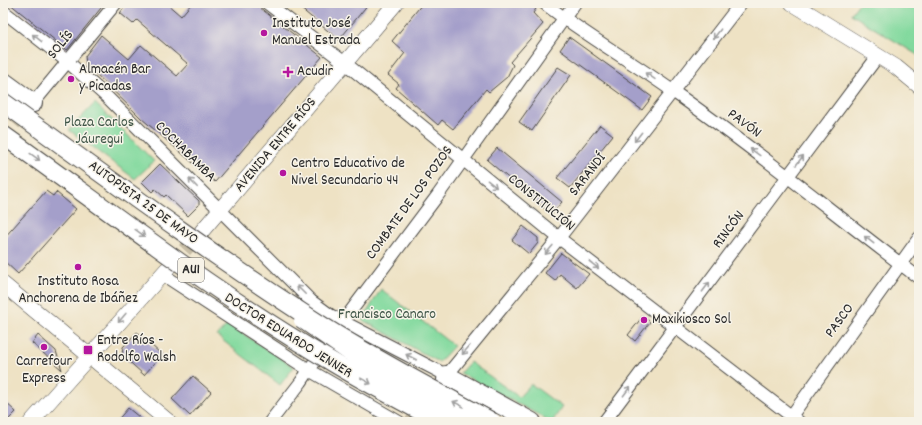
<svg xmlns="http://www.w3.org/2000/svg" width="922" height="425" font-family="Dekko,sans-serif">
	<rect width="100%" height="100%" fill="#f7f3e8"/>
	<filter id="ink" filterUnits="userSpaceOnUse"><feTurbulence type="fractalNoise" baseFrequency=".025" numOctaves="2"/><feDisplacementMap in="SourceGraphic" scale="8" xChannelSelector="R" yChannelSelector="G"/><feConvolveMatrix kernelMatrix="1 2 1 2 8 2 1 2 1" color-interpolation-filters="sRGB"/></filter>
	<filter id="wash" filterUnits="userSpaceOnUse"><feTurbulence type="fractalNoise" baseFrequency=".012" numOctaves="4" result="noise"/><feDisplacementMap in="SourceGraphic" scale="16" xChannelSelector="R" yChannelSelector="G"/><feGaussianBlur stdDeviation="0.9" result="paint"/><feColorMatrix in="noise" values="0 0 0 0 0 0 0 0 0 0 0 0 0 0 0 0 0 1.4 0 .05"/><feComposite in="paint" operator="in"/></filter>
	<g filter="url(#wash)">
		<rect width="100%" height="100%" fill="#eee2c4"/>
		<path fill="#81d99d" stroke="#568264" d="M 859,3 L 919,3 L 919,56 L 851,14 Z
			M 95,103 L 154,161 L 135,179 L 69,130 Z
			M 381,289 L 454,346 L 439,362 L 362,320 Z
			M 228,324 L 294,367 L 280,385 L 217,336 Z
			M 470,362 L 519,397 L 531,384 L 562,407 L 552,422 L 460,373 Z"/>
		<g id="blocks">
			<path fill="#a49fca" d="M 9,3 L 105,3 L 67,50 Z
				M 128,3 L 166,3 L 181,16 L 192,3 L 254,3 L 322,57 L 215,182 L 141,118 L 86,64 L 85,56 L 101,35 L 129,59 L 141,45 L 177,76 L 188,64 L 137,20 L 133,24 L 120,13 Z
				M 294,3 L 369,3 L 339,40 Z
				M 423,3 L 529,3 L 536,9 L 533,13 L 543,24 L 510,62 L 513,65 L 507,77 L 489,92 L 486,89 L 453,129 L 442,120 L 438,125 L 396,88 L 399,84 L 388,75 L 405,53 L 392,41 Z
				M 569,37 L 652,97 L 642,110 L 560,50 Z
				M 558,67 L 571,75 L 532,131 L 519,122 Z
				M 600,125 L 613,135 L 570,188 L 557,178 Z
				M 497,148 L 562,202 L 551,214 L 487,160 Z
				M 160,164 L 199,201 L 199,205 L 188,216 L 166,195 L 164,197 L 155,189 L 152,192 L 142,182 Z
				M 46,191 L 53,196 L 56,192 L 76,209 L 18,274 L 3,260 L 3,239 Z
				M 523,226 L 538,238 L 538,243 L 529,254 L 512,240 Z
				M 561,253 L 589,274 L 577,288 L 560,274 L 555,281 L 545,273 Z
				M 643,316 L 650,322 L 635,341 L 628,335 Z
				M 137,332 L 162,355 L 144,375 L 122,355 L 123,347 Z
				M 38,335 L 56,351 L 62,370 L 32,343 Z
				M 193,376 L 211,392 L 190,416 L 172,399 Z
				M 3,400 L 16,412 L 6,422 L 3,422 Z
				M 128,408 L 145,422 L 116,422 Z"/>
		</g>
	</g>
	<g filter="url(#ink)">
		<use href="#blocks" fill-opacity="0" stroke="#484642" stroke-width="1"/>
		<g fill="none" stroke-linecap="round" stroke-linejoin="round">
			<path stroke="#c7bda5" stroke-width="12" stroke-dasharray="12 6" stroke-linecap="butt" d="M 3,138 L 26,111
				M 410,422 L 424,404"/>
			<path stroke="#c7bda5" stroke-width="15" stroke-dasharray="15 8" stroke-linecap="butt" d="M 169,267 L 201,232"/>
			<g stroke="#484642" stroke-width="14">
				<path id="minor" d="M 267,3 L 345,63 L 559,238 L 799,422
					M 544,3 C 585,35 631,61 674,92 C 758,151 837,216 919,278
					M 3,11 L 68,62 L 108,98 L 311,301 L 330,315 L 446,375
					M 30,107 L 116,3
					M 162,274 L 309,370 L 399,422
					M 339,327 L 438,195 L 575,3
					M 443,380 L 559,238 L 741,3
					M 270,422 L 301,382 L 324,348
					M 604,422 L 878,56
					M 787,422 L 919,238"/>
			</g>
			<g stroke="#484642" stroke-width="16">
				<path id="major" d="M 792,3 L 896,67 L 919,86
					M 202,231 L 396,3
					M 3,284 L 169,422
					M 31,422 L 167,269"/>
			</g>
			<g stroke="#484642" stroke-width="20">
				<path id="highway" d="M 3,81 L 33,103
					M 446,375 L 532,422"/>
			</g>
			<use href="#minor" stroke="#fff" stroke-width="12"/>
			<use href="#major" stroke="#fff" stroke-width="15"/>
			<use href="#highway" stroke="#fff" stroke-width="18"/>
			<g stroke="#484642" stroke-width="14" stroke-linecap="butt">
				<path id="minor-bridge" d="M 300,321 L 352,357 L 462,422"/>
			</g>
			<g stroke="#484642" stroke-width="20" stroke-linecap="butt">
				<path id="highway-bridge" d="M 3,102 C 109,179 214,257 324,327 C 379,362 436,391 492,422
					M 3,135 C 110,211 216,294 329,360 C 365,382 403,401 440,422"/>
			</g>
			<use href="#minor-bridge" stroke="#fff" stroke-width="12"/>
			<use href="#highway-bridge" stroke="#fff" stroke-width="18"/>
		</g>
		<defs><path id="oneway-shaft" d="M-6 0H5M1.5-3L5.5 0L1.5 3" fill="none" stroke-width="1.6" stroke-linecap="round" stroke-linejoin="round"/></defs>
		<g stroke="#a0a0a0">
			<use href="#oneway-shaft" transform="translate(717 34) rotate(127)"/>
			<use href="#oneway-shaft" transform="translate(37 38) rotate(-142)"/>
			<use href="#oneway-shaft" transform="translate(650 76) rotate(-146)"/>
			<use href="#oneway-shaft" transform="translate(638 137) rotate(128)"/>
			<use href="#oneway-shaft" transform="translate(755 152) rotate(-144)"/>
			<use href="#oneway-shaft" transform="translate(35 157) rotate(36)"/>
			<use href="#oneway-shaft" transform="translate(800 160) rotate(-53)"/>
			<use href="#oneway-shaft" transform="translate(193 183) rotate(-134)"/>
			<use href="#oneway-shaft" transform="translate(492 184) rotate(39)"/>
			<use href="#oneway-shaft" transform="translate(140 233) rotate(36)"/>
			<use href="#oneway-shaft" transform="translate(869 240) rotate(-142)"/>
			<use href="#oneway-shaft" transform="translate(549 250) rotate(130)"/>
			<use href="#oneway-shaft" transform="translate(594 265) rotate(38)"/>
			<use href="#oneway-shaft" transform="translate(706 287) rotate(-53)"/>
			<use href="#oneway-shaft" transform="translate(301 290) rotate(-135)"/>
			<use href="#oneway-shaft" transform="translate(122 318) rotate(130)"/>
			<use href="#oneway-shaft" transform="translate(466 350) rotate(130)"/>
			<use href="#oneway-shaft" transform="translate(411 357) rotate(-152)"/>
			<use href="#oneway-shaft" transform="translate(366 381) rotate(29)"/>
			<use href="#oneway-shaft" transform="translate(627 391) rotate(-53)"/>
			<use href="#oneway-shaft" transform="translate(458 404) rotate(-152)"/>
		</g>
	</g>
	<g fill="#b5179e" stroke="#f7f3e8" stroke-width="1.5">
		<circle cx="264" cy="33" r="4"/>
		<path d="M286 66h4v4h4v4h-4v4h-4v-4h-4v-4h4z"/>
		<circle cx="71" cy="79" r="4"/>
		<circle cx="283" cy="173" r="4"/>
		<circle cx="78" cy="267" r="4"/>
		<circle cx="644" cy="320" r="4"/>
		<circle cx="44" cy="347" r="4"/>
		<rect x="83" y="345" width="10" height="10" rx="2"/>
	</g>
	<g text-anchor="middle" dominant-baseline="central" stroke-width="3" stroke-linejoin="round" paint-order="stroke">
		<rect fill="#f7f3e8" stroke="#686764" stroke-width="1" x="178" y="258" width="26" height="24" rx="3"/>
		<g font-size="14" font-weight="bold" fill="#2b2b2b">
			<text x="191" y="270">AU1</text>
		</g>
		<g font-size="15" fill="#2b2b2b" stroke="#f7f3e8" text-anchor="start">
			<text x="272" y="24">Instituto José<tspan x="272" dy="17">Manuel Estrada</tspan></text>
			<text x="79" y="70">Almacén Bar<tspan x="79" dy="17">y Picadas</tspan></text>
			<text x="297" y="72">Acudir</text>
			<text x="291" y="164">Centro Educativo de<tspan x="291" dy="17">Nivel Secundario 44</tspan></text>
			<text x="78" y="282" text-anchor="middle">Instituto Rosa<tspan x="78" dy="17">Anchorena de Ibáñez</tspan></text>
			<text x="652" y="320">Maxikiosco Sol</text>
			<text x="97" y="341">Entre Ríos -<tspan x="97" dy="17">Rodolfo Walsh</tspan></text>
			<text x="44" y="362" text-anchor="middle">Carrefour<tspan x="44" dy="17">Express</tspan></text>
		</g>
		<g font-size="15" fill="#2b2b2b" stroke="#f7f3e8">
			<text transform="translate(61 45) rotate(-51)">SOLÍS</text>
			<text transform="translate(744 124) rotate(36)">PAVÓN</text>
			<text transform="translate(276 145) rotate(-50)">AVENIDA ENTRE RÍOS</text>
			<text transform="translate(185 152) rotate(45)">COCHABAMBA</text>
			<text transform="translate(588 175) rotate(-52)">SARANDÍ</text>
			<text transform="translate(143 203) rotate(36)">AUTOPISTA 25 DE MAYO</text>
			<text transform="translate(410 203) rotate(-54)">COMBATE DE LOS POZOS</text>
			<text transform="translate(541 203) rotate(39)">CONSTITUCIÓN</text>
			<text transform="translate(729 230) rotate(-53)">RINCÓN</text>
			<text transform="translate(840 321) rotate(-54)">PASCO</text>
			<text transform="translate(288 336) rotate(32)">DOCTOR EDUARDO JENNER</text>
		</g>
		<g font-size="15" fill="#405648" stroke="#f7f3e8">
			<text x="99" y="123">Plaza Carlos<tspan x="99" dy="17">Jáuregui</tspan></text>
			<text x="387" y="315">Francisco Canaro</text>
		</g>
	</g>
	<rect width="922" height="425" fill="none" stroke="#f7f3e8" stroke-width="16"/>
</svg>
